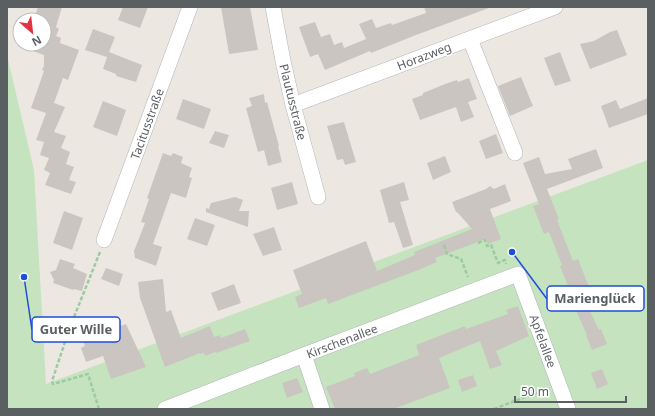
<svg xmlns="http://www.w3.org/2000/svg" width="655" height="416" font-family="'Noto Sans',sans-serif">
	<rect width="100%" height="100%" fill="#ece8e1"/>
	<path fill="#c5e3bf" d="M 7,55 L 34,170 L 46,384 L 648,160 L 648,409 L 7,409 Z"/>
	<path fill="#cac5c1" d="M 38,7 L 62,7 L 56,27 L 59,29 L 56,36 L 61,38 L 60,43 L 79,50 L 68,80 L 63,78 L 54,103 L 65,107 L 54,132 L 66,136 L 61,148 L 70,152 L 66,164 L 74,167 L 69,180 L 76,182 L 71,194 L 45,185 L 50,173 L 44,170 L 49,158 L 40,155 L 44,142 L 36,140 L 46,113 L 31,108 L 44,71 L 42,70 L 44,66 L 44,55 L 18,46 L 19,44 L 44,44 L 44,20 L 34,20 Z
		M 123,7 L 148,7 L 140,28 L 118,20 Z
		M 221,7 L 250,7 L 258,50 L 229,54 Z
		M 424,7 L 488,7 L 489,8 L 416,35 L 371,53 L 370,51 L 325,70 L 318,54 L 310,57 L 299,27 L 315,22 L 321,37 L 330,34 L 334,45 L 342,42 L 344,48 L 366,39 L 359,24 L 372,19 L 376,28 L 391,23 L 392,25 L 426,13 Z
		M 93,29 L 115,37 L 109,52 L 142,65 L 136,82 L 116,76 L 116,74 L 103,69 L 107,57 L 85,50 Z
		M 617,30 L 627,55 L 590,69 L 580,44 L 594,41 L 610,32 Z
		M 560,52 L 571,81 L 555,86 L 544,58 Z
		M 521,77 L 533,106 L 510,116 L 498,86 Z
		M 469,78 L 477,99 L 468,102 L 474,117 L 461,122 L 456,107 L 420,120 L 412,99 L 423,95 L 423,93 L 445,84 L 457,80 L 458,82 Z
		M 264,94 L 265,103 L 267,102 L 279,146 L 278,146 L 282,162 L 268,166 L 264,150 L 258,152 L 246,108 L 252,106 L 249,98 Z
		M 648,98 L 648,114 L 609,128 L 601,106 L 616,100 L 620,109 Z
		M 183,99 L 211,109 L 204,129 L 176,119 Z
		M 103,101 L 126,110 L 117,136 L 93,127 Z
		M 344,122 L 356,162 L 345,165 L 343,159 L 337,160 L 327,126 Z
		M 215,131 L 229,135 L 224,148 L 209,143 Z
		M 496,134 L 503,153 L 486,159 L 479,141 Z
		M 596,149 L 603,168 L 547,189 L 559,219 L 557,220 L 573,261 L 578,259 L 589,287 L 571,294 L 560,266 L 562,265 L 549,232 L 544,234 L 533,206 L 539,204 L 523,163 L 539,157 L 545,174 L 572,169 L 568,159 Z
		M 163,153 L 171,156 L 173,153 L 183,157 L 181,163 L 192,168 L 189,177 L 192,178 L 186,198 L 171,193 L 153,244 L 162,247 L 156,266 L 135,258 L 134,251 L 145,223 L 141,222 L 149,199 L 147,198 Z
		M 445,156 L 451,172 L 433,180 L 427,163 Z
		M 292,182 L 298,204 L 277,210 L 271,188 Z
		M 404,182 L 409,200 L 400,202 L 413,245 L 403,248 L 394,222 L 389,223 L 380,190 Z
		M 505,184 L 511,201 L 490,209 L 501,239 L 488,244 L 486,239 L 435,258 L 437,262 L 421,269 L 328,304 L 326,298 L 299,308 L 295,297 L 302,294 L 293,270 L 366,241 L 377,271 L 415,255 L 414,252 L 472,229 L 458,213 L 456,212 L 452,202 L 486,189 L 490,186 L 494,189 Z
		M 235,197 L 243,200 L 239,211 L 249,211 L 248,227 L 206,212 L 206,208 L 209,209 L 211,203 Z
		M 64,211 L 83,218 L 72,250 L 53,243 Z
		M 195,218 L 215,225 L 207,246 L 187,239 Z
		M 274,227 L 282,250 L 263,256 L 253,234 Z
		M 60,259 L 75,264 L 73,268 L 87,274 L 82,291 L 74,289 L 73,290 L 53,283 L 54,280 L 50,272 L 56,270 Z
		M 106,268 L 123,274 L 119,286 L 101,279 Z
		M 163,279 L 166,312 L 171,310 L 181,338 L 210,326 L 214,337 L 220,335 L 221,338 L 245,329 L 250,341 L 216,353 L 215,352 L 205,356 L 204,353 L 200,354 L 200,353 L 165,367 L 140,298 L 138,282 Z
		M 234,284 L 241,303 L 218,311 L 211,293 Z
		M 584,299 L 599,330 L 601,329 L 607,344 L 592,350 L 586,335 L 587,335 L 573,304 Z
		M 518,306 L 529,336 L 496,351 L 502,365 L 490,369 L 480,341 L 439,358 L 450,388 L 393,409 L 335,409 L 326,387 L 355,376 L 354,373 L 367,368 L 370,374 L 419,355 L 416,345 L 465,326 L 466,329 L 508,314 L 506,310 Z
		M 112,324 L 114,328 L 126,324 L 146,367 L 111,379 L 103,356 L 86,362 L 81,348 L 85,346 L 83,341 L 96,336 L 94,331 Z
		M 602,369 L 608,384 L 597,389 L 591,373 Z
		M 473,375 L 477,386 L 462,392 L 458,380 Z
		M 297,378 L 303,392 L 287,398 L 282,383 Z"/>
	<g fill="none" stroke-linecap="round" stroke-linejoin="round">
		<g stroke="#b2b5b9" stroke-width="16">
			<path id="minor" d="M 273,7 L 283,61 L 293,105 L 318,197
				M 470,39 L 515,153
				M 293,105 L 555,7
				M 104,240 L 190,7
				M 304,355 L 322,409
				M 165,409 L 304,355 L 518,274 L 568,409"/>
		</g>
		<path stroke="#9ccba1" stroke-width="2.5" stroke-dasharray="4 2" stroke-linecap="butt" d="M 478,243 L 485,240 L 487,246 L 491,245 L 498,263 L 505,260 L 506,264
			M 444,245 L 447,254 L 461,259 L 468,277
			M 99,409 L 88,374 L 53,384 L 52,381 L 70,327 L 100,252
			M 494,409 L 546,389"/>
		<use href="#minor" stroke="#fff" stroke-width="15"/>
	</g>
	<g text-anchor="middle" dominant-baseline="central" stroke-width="3" stroke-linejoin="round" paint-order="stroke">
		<g font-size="12" fill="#5a5f62" stroke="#fff">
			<text transform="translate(424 56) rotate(-21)">Horazweg</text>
			<text transform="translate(293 102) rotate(76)">Plautusstraße</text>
			<text transform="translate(147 124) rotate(-70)">Tacitusstraße</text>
			<text transform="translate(342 341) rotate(-21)">Kirschenallee</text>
			<text transform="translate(543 341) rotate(70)">Apfelallee</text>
		</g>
	</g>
	<path fill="none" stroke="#1d4ed8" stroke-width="1.5" d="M512 252L547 299M24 277L32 330"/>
	<g fill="#1d4ed8" stroke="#fff" stroke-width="1.5">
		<circle cx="512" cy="252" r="4"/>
		<circle cx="24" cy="277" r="4"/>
	</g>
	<g fill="#fff" stroke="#1d4ed8" stroke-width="1.5">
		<rect x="547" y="286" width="97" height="25" rx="4"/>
		<rect x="32" y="317" width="88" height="25" rx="4"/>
	</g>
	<g font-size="13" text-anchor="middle" font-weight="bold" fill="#5a5f62">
		<text x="595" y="303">Marienglück</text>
		<text x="76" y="334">Guter Wille</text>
	</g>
	<rect width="655" height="416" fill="none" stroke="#5a5f62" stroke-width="16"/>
	<g transform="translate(32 32) rotate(152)"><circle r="19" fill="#ffffff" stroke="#bdbfc0"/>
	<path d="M0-3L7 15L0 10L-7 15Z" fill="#e13342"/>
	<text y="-6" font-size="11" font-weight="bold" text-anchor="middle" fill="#5a5f62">N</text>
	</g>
	<path d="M515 396v6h111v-6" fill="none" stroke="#5a5f62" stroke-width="2"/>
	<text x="521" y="396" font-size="12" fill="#5a5f62" stroke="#ffffff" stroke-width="3" paint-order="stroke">50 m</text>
</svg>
